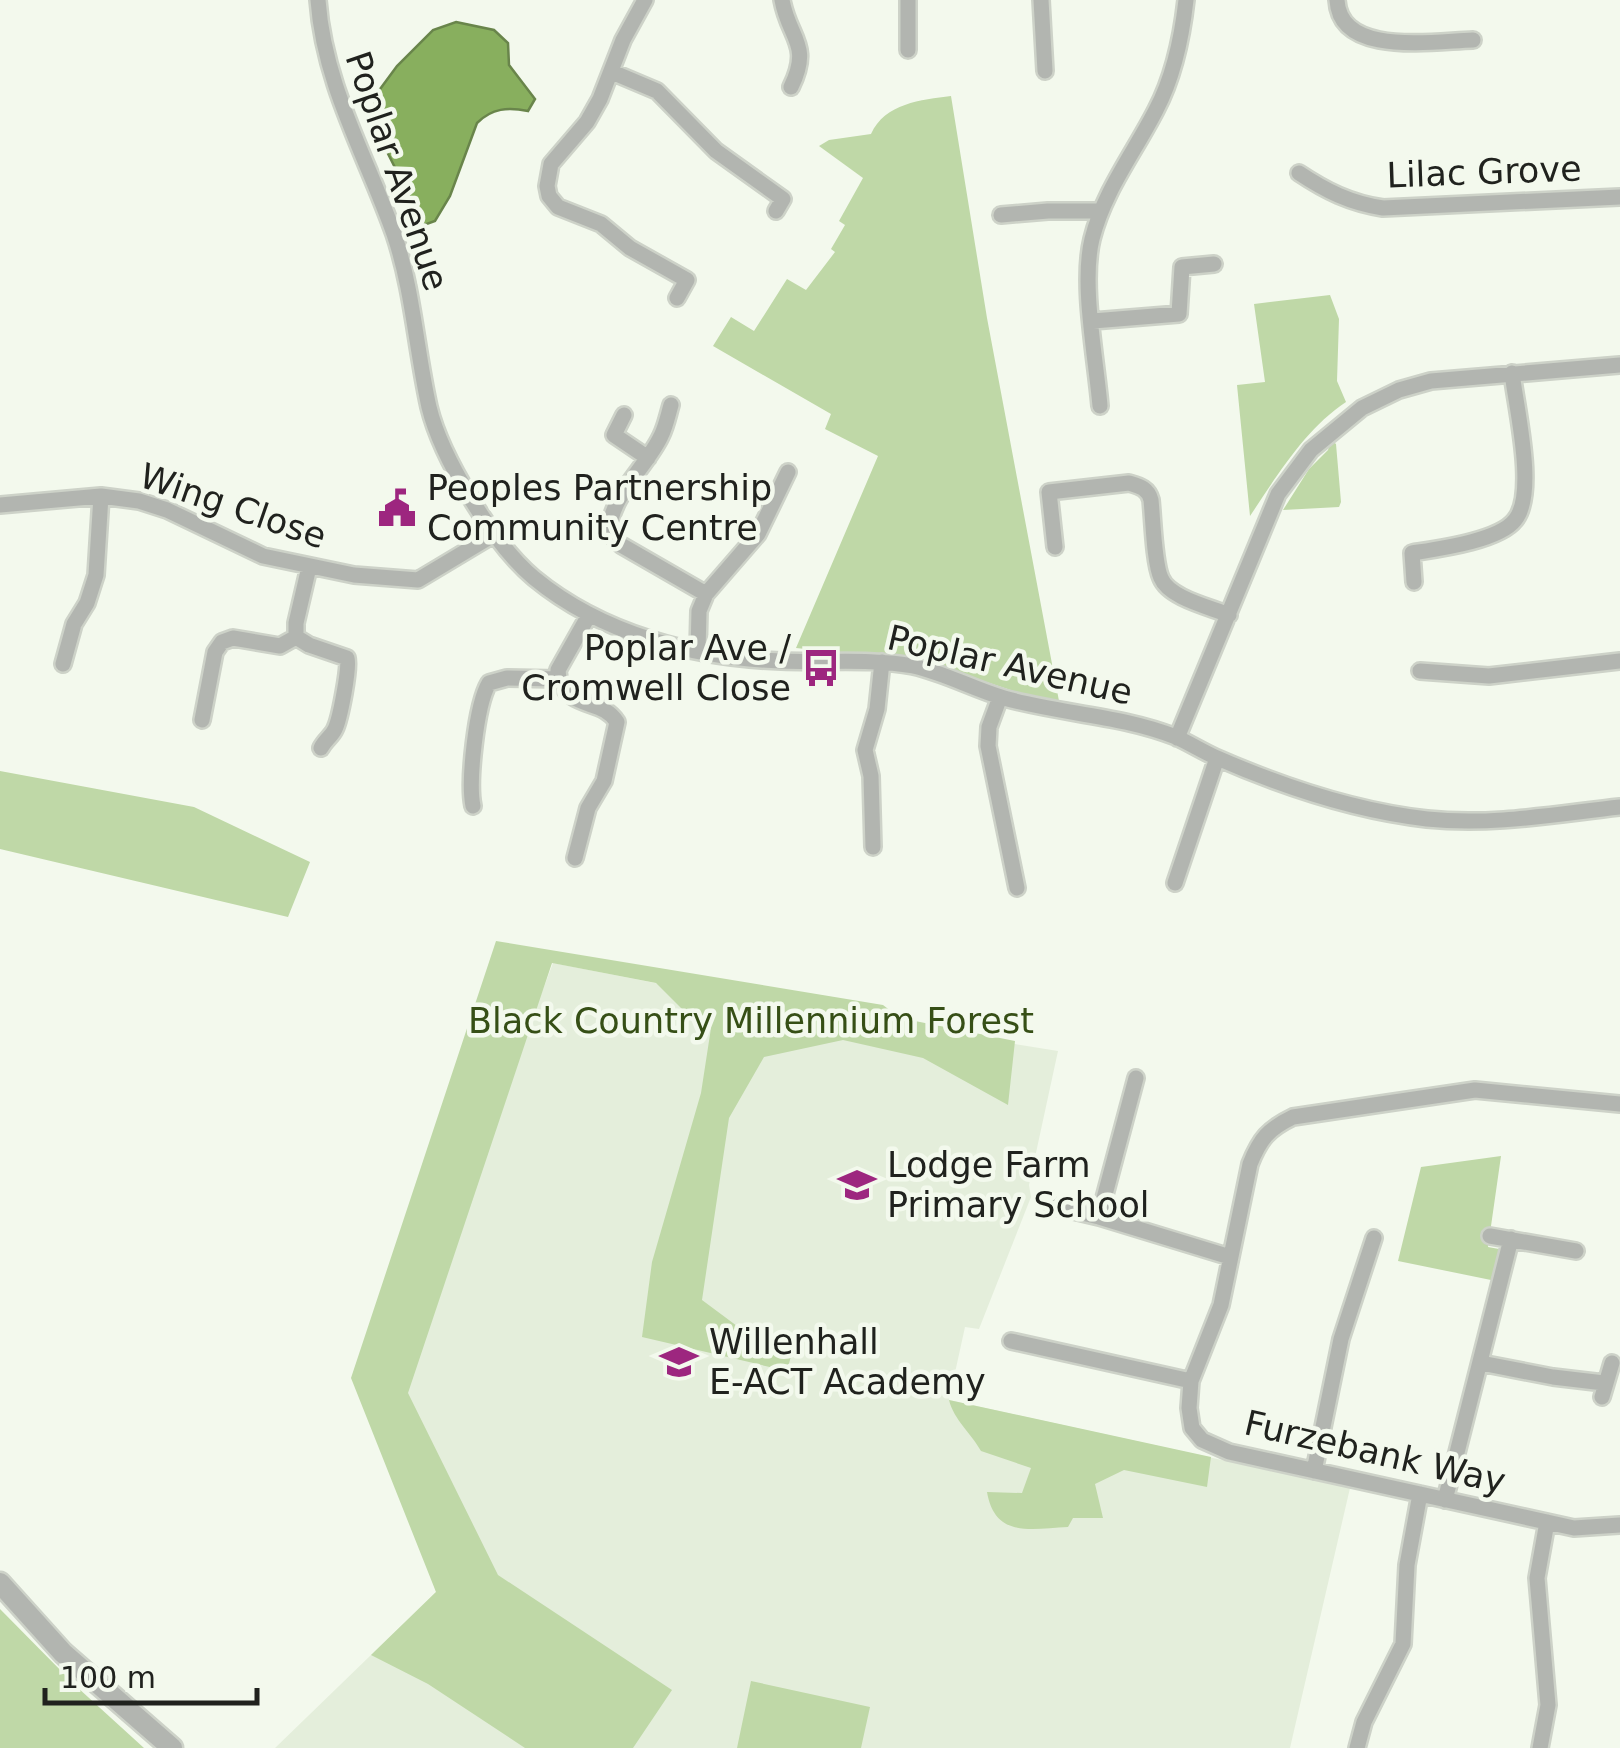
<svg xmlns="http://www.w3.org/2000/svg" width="1620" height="1748" font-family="'DejaVu Sans',sans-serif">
	<rect width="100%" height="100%" fill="#f3f9ed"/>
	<path fill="#e4eedb" d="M 553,963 L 752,1002 L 1058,1051 L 1029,1185 L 1031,1197 L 979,1329 L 965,1327 L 949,1400 L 1350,1488 L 1290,1748 L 275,1748 L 436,1592 L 390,1394 Z"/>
	<path fill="#bfd8a7" d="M 951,96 L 987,318 L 1059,701 L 1038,699 L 926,662 L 796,648 L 878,456 L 825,429 L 831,414 L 713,346 L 731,317 L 754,331 L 787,279 L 806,290 L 835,252 L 831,249 L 845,225 L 839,221 L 863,178 L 819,146 L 829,140 L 871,134 C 885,103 921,100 951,96 Z
		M 1330,295 L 1339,319 L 1337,381 L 1346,402 C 1305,429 1277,476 1250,516 L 1237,385 L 1265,382 L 1254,304 Z
		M 1331,440 L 1336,444 L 1341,502 L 1339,507 L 1283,510 L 1309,469 L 1328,450 Z
		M 0,771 L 194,807 L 310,862 L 288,917 L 0,849 Z
		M 496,941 L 883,1005 L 900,1018 L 1015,1041 L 1008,1105 L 923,1058 L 843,1040 L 764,1057 L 729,1118 L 702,1300 L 737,1326 L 794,1345 L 787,1371 L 642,1337 L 652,1262 L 701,1093 L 711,1028 L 682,1009 L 656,983 L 552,963 L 408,1393 L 498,1575 L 672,1690 L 633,1748 L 525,1748 L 428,1684 L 371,1655 L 436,1592 L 351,1378 Z
		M 1501,1156 L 1488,1247 L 1499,1249 L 1491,1280 L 1398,1261 L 1421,1167 Z
		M 949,1400 L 1211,1457 L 1207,1487 L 1124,1470 L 1095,1484 L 1103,1518 L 1073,1518 L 1068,1527 C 1030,1529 995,1538 987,1492 L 1022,1493 L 1031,1468 L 981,1451 C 971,1433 954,1420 949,1400 Z
		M 0,1609 L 77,1687 L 144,1748 L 0,1748 Z
		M 751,1681 L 870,1707 L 861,1748 L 737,1748 Z"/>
	<path fill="#88af5e" stroke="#69854b" stroke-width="2.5" d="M 456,22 L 494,30 L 508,43 L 509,65 L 535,99 L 528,111 C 508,107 492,108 477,123 L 450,196 L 435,221 L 424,225 L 375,128 L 375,96 L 397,66 L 433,30 Z"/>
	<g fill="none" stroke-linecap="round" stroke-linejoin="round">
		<g stroke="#cdd2c8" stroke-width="20">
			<path id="minor" d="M 318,0 C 324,85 366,155 394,234 C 413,290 416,349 429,407 C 441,457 494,545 534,578 C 602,634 694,658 781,661 C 824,663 870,658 913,666 C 945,673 973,689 1004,698 C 1061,714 1120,715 1176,737 C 1189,743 1202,751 1215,757 C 1281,786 1355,811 1427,819 C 1492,826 1556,814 1620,807
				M 645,0 L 623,40 L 600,99 L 587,122 L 551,164 L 547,186 L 549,196 L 558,207 L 601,224 L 630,248 L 687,280 L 677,298
				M 782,0 C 789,39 812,44 791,87
				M 1041,0 L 1045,71
				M 1337,0 C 1340,57 1433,41 1473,40
				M 908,50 L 908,0
				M 612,72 L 657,91 L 716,151 L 783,199 L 776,211
				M 1299,173 C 1326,191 1350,203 1383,208 L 1620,197
				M 1001,215 L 1048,211 L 1101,211
				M 1093,321 L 1179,314 L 1182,267 L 1214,264
				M 671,405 C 668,415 666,426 661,436 C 646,468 610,495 609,533 L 621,545 L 706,594 L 758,534 L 788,472
				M 1100,406 C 1096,358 1081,284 1092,239 C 1104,191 1134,153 1156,110 C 1173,78 1182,36 1186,0
				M 624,415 L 614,435 L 648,458
				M 0,505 L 101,496 L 139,501 L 167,510 L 263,556 L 354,575 L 418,580 L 493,535
				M 1055,547 L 1049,492 L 1129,483 C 1139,486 1148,488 1151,500 C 1153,519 1154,563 1161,578 C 1169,598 1210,607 1229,615
				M 1414,582 L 1412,553 C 1437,549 1499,541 1515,520 C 1537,494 1516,407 1512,373
				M 296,637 L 296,623 L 309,567
				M 698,651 L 699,611 L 706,594
				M 63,664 L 74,624 L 87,603 L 96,575 L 101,496
				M 1420,671 L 1489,676 L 1620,661
				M 559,679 L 558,670 L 589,615
				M 1000,697 L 989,727 L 988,746 L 1017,888
				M 202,720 L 215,652 L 222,642 L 233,638 L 280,646 L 296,637 L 309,645 L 347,658 C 350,667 340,719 335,729 C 332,736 325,740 321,748
				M 1177,738 L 1278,494 L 1311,450 L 1362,408 L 1399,390 L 1431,381 L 1620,365
				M 473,806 C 468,782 476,705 489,683 L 507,678 L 559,679 C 572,711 602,698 617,722 L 604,781 L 588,808 L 575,858
				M 873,847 L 871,776 L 865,750 L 877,709 L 882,662
				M 1175,883 L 1217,758
				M 1136,1078 L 1099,1217 L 1230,1257
				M 1620,1104 L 1475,1090 L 1293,1117 C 1268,1129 1260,1139 1250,1164 L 1221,1305 L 1191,1381 L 1189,1408 L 1192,1428 L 1202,1440 L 1229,1452 L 1574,1528 L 1620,1525
				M 1052,1206 L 1099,1217
				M 1490,1236 L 1576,1251
				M 1011,1341 L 1191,1381
				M 1481,1363 L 1553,1377 L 1604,1383
				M 1602,1397 L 1612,1363
				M 1314,1471 L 1341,1339 L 1374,1238
				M 1445,1500 L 1511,1239
				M 1357,1748 L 1364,1722 L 1403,1644 L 1407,1565 L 1420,1494
				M 1540,1748 L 1548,1705 L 1537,1578 L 1547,1522"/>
		</g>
		<g stroke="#cdd2c8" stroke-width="25">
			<path id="tertiary" d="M 0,1583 L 63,1653 L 172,1748"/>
		</g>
		<use href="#minor" stroke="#b2b5b0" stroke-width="15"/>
		<use href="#tertiary" stroke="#b2b5b0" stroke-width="20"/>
	</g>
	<defs>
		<g id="civic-bare" transform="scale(3)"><path d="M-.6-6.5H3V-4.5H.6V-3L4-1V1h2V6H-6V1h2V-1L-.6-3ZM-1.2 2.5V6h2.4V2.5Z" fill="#9d267f" stroke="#f3f9ed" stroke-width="2.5" paint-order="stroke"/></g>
		<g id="bus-bare" transform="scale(3)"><path d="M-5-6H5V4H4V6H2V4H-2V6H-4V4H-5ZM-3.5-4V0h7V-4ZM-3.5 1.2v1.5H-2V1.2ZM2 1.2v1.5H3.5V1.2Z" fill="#9d267f" stroke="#f3f9ed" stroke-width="2.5" paint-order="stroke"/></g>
		<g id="school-bare" transform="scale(3)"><path d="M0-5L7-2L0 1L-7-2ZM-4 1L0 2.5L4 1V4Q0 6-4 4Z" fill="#9d267f" stroke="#f3f9ed" stroke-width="2.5" paint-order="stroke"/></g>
	</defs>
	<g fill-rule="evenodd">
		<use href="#civic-bare" x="397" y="508"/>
		<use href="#bus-bare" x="821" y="668"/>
		<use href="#school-bare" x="857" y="1185"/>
		<use href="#school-bare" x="679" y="1362"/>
	</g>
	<g text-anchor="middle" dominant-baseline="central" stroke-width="9" stroke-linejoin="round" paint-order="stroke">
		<g font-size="35" fill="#20221e" stroke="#f3f9ed">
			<text transform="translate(397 171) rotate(71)">Poplar Avenue</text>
			<text transform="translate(1484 172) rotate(-2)">Lilac Grove</text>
			<text transform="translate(233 506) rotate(19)">Wing Close</text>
			<text transform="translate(1010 665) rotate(13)">Poplar Avenue</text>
			<text transform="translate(1375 1452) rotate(13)">Furzebank Way</text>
		</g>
		<g font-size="35" fill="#20221e" stroke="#f3f9ed" text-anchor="start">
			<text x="427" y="488">Peoples Partnership<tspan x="427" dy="40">Community Centre</tspan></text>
			<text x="791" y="648" text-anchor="end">Poplar Ave /<tspan x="791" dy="40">Cromwell Close</tspan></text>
			<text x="887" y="1165">Lodge Farm<tspan x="887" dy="40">Primary School</tspan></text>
			<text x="709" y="1342">Willenhall<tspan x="709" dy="40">E-ACT Academy</tspan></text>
		</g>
		<g font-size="35" fill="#364f16" stroke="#f3f9ed">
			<text x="751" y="1021">Black Country Millennium Forest</text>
		</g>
	</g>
	<path d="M45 1688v15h212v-15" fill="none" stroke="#20221e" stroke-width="5"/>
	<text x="60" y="1688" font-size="30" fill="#20221e" stroke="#f3f9ed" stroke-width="8" paint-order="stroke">100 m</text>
</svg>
